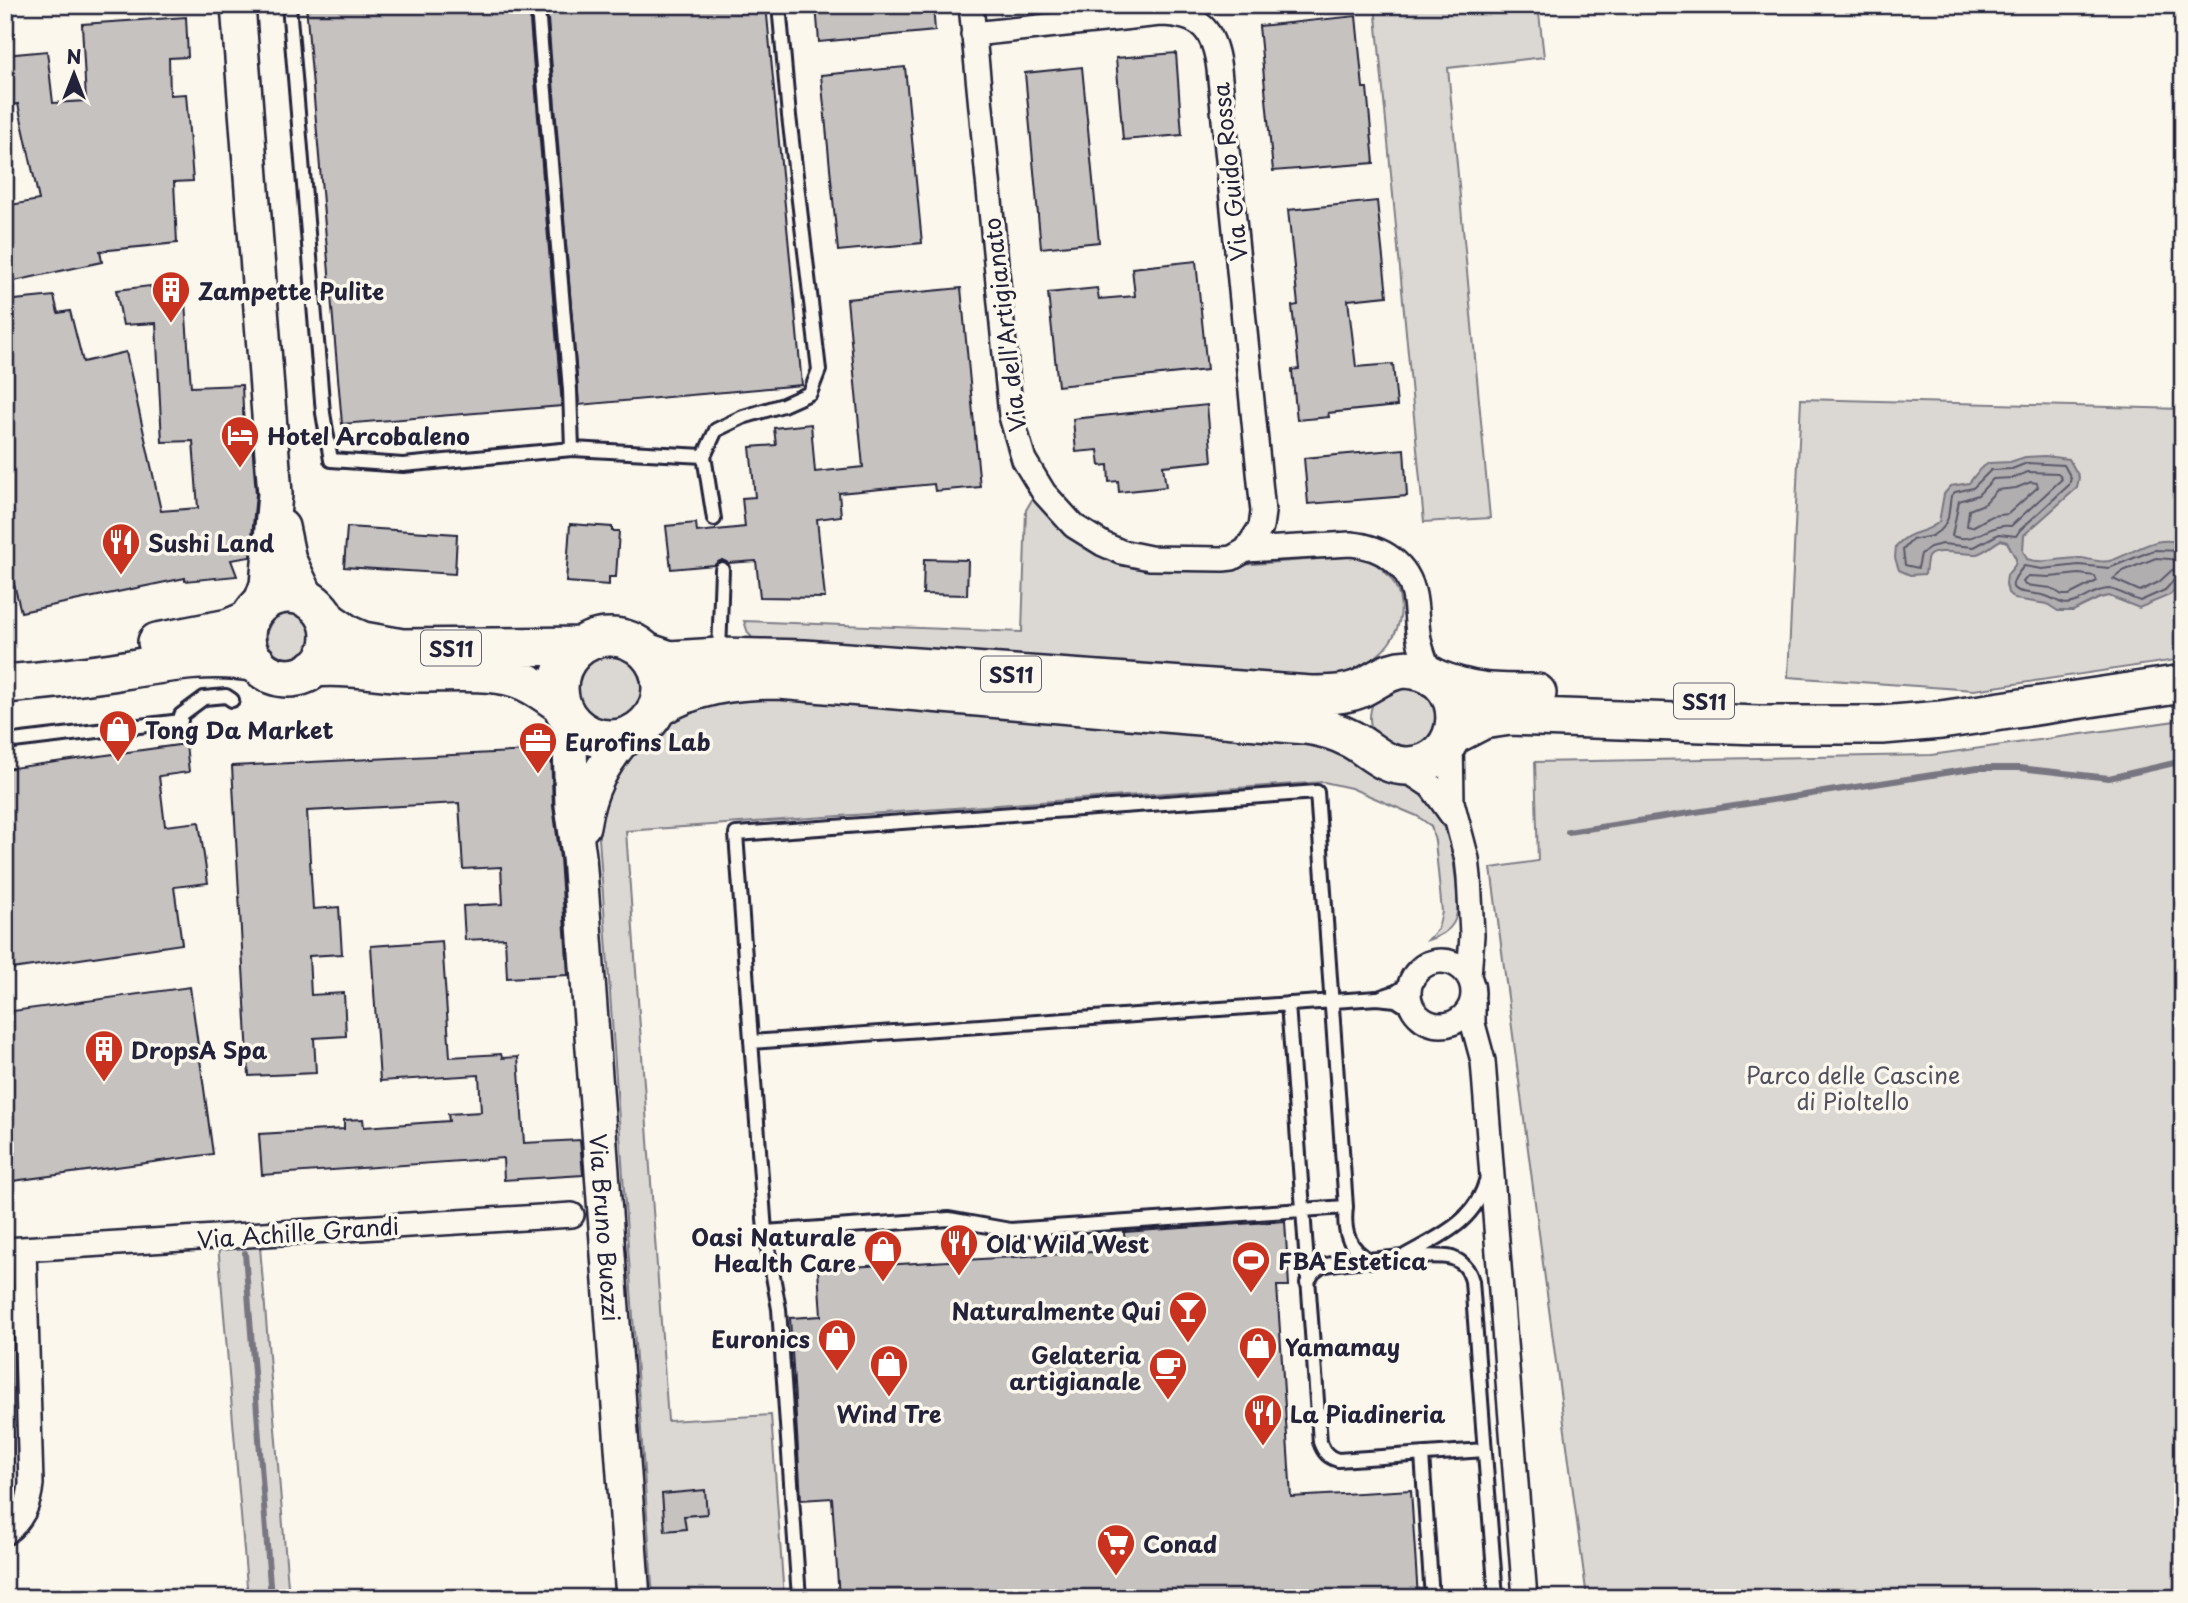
<svg xmlns="http://www.w3.org/2000/svg" width="2188" height="1603" font-family="'Playpen Sans',sans-serif">
	<rect width="100%" height="100%" fill="#fbf7ec"/>
	<filter id="ink" filterUnits="userSpaceOnUse"><feTurbulence type="fractalNoise" baseFrequency=".0143" numOctaves="2"/><feDisplacementMap in="SourceGraphic" scale="14" xChannelSelector="R" yChannelSelector="G"/><feConvolveMatrix kernelMatrix="1 2 1 2 8 2 1 2 1" color-interpolation-filters="sRGB"/></filter>
	<g filter="url(#ink)">
		<path fill="#dbd8d3" stroke="#7e7d87" stroke-width="2" d="M 1184,5 L 1266,5 L 1204,12 Z
			M 1375,5 L 1538,5 L 1544,57 L 1448,68 L 1490,518 L 1424,522 Z
			M 1801,399 L 2183,409 L 2183,659 L 1974,690 L 1788,677 Z
			M 1033,498 L 1057,524 L 1093,549 L 1138,568 L 1185,569 L 1359,556 C 1411,574 1414,632 1370,661 C 1354,672 1337,675 1318,678 L 754,640 L 748,633 L 744,621 L 1022,632 L 1026,510 Z
			M267 636a22 22 0 1 1 44 0a22 22 0 1 1-44 0Z
			M576 689a34 34 0 1 1 68 0a34 34 0 1 1-68 0Z
			M 1416,682 L 1441,706 L 1434,740 L 1401,752 C 1394,747 1379,740 1374,732 C 1366,721 1371,697 1383,690 C 1391,685 1407,684 1416,682 Z
			M 735,690 L 1312,736 C 1334,749 1357,767 1380,778 C 1392,783 1405,784 1415,791 C 1448,814 1454,856 1457,892 C 1460,919 1454,932 1428,940 L 1438,929 L 1442,912 L 1435,841 L 1431,826 L 1417,816 L 1351,788 L 1324,782 L 626,831 L 668,1421 L 771,1415 L 784,1598 L 653,1598 L 598,824 L 602,799 L 630,752 L 647,742 L 671,720 Z
			M 2183,720 L 2183,1598 L 1587,1598 L 1491,868 L 1538,861 L 1535,762 L 1931,755 Z
			M 218,1244 L 260,1247 L 289,1598 L 248,1598 Z
			M 5,1288 L 10,1305 L 14,1496 L 11,1506 L 5,1513 Z"/>
		<path fill="#b1aeb0" stroke="#787681" stroke-width="2" d="M 2045,456 L 2069,459 L 2079,477 L 2077,488 L 2024,535 L 2023,551 L 2027,559 C 2045,565 2063,557 2081,558 C 2090,559 2100,563 2109,561 C 2132,555 2158,531 2183,545 L 2183,581 L 2170,595 L 2139,608 L 2109,596 L 2100,598 L 2073,611 L 2058,611 L 2047,604 L 2015,599 L 2008,593 L 2006,584 L 2007,575 L 2015,565 L 2016,559 L 2007,542 L 2001,540 C 1993,544 1985,552 1977,554 C 1965,555 1934,547 1928,557 C 1926,561 1926,569 1925,574 L 1910,575 L 1899,570 L 1895,558 L 1896,546 C 1911,529 1922,536 1939,522 L 1944,494 L 1951,486 L 1969,483 L 1980,469 L 1989,463 L 2010,462 L 2025,457 Z"/>
		<g fill="none" stroke-linecap="round" stroke-linejoin="round">
			<path stroke="#5b5a6a" stroke-width="2" d="M 2027,463 L 2064,465 L 2071,478 L 2069,485 L 2020,530 L 2016,536 L 1999,534 L 1974,547 L 1942,544 L 1930,547 L 1921,554 L 1918,568 L 1905,565 L 1903,550 L 1912,540 L 1932,536 L 1943,528 L 1948,518 L 1951,496 L 1955,492 L 1973,488 L 1991,470 L 2012,469 Z
				M 2028,472 L 2058,473 L 2062,479 L 2011,526 C 1987,523 1976,545 1952,536 L 1959,501 L 1978,495 L 1993,479 L 2013,478 Z
				M 2031,482 L 2037,483 L 2038,487 L 2008,514 L 1992,516 L 1972,527 L 1967,526 L 1969,510 L 1984,504 L 1997,490 L 2016,488 Z
				M 2183,551 L 2154,550 L 2109,568 L 2079,565 L 2042,569 L 2024,566 C 1997,597 2024,590 2046,596 C 2056,599 2061,606 2072,603 C 2085,600 2095,589 2109,589 C 2119,590 2130,598 2140,601 L 2165,590 L 2176,578 L 2183,577
				M 2183,560 L 2156,558 L 2123,571 L 2113,579 L 2140,591 L 2159,582 L 2172,570 L 2183,568
				M 2079,574 L 2095,576 L 2097,581 L 2069,595 L 2062,595 L 2051,588 L 2025,585 L 2023,582 L 2028,576 L 2050,577 Z"/>
			<path stroke="#787681" stroke-width="6" d="M 1568,832 L 1977,768 L 2019,768 L 2109,778 L 2183,761
				M 245,1253 L 271,1598"/>
		</g>
		<path fill="#c6c2c0" stroke="#22223b" stroke-width="2" d="M 306,5 L 766,5 L 802,385 L 579,405 L 548,19 L 546,15 L 539,11 L 534,13 L 530,21 L 562,406 L 342,424 Z
			M 816,5 L 933,5 L 935,31 L 819,42 Z
			M 1356,16 L 1363,88 L 1367,88 L 1374,163 L 1273,171 L 1259,26 Z
			M 186,17 L 188,57 L 169,58 L 170,95 L 186,94 L 193,181 L 174,182 L 177,243 L 100,251 L 102,262 L 5,283 L 5,206 L 39,200 L 18,104 L 5,106 L 5,55 L 47,51 L 53,103 L 86,101 L 82,24 Z
			M 1176,53 L 1182,135 L 1123,140 L 1116,58 Z
			M 905,67 L 922,243 L 838,251 L 821,75 Z
			M 1082,67 L 1099,242 L 1041,248 L 1025,73 Z
			M 1377,201 L 1387,296 L 1348,300 L 1356,367 L 1393,364 L 1397,406 L 1328,413 L 1329,417 L 1297,420 L 1292,370 L 1299,369 L 1292,306 L 1298,305 L 1288,210 Z
			M 1196,261 L 1207,370 L 1058,386 L 1048,293 L 1097,288 L 1099,299 L 1135,296 L 1132,268 Z
			M 150,286 L 152,290 L 184,288 L 191,387 L 242,385 L 244,431 L 251,430 L 256,494 L 250,557 L 231,560 L 237,576 L 185,581 L 185,578 L 21,612 L 12,576 L 5,577 L 5,301 L 54,296 L 58,313 L 70,311 L 83,362 L 126,352 L 161,511 L 198,508 L 193,441 L 162,442 L 156,323 L 123,325 L 116,290 Z
			M 961,288 L 980,487 L 935,491 L 934,484 L 839,493 L 841,516 L 817,519 L 825,598 L 760,597 L 756,561 L 728,563 L 722,560 L 714,565 L 671,569 L 666,526 L 696,523 L 697,532 L 745,527 L 742,498 L 755,497 L 750,447 L 776,445 L 774,428 L 811,424 L 815,472 L 863,467 L 847,299 Z
			M 1207,405 L 1212,461 L 1163,466 L 1166,487 L 1119,492 L 1118,481 L 1109,482 L 1108,465 L 1100,466 L 1098,450 L 1076,452 L 1073,419 Z
			M 1404,449 L 1407,496 L 1308,504 L 1304,458 Z
			M 570,524 L 612,527 L 612,531 L 619,531 L 616,577 L 609,577 L 609,585 L 566,582 Z
			M 347,527 L 457,534 L 455,574 L 344,567 Z
			M 924,559 L 968,560 L 967,595 L 923,594 Z
			M 186,744 L 189,772 L 159,776 L 165,826 L 199,822 L 208,883 L 174,887 L 182,944 L 5,970 L 5,769 Z
			M 551,750 L 553,806 L 560,858 L 568,975 L 507,978 L 505,938 L 465,940 L 463,906 L 503,904 L 501,867 L 463,869 L 459,803 L 307,811 L 313,909 L 339,907 L 342,954 L 309,956 L 311,995 L 344,993 L 346,1036 L 314,1038 L 316,1073 L 249,1076 L 232,766 Z
			M 442,941 L 450,1057 L 501,1054 L 502,1058 L 518,1057 L 524,1143 L 580,1140 L 583,1175 L 504,1180 L 503,1158 L 262,1175 L 259,1134 L 344,1129 L 344,1120 L 363,1119 L 364,1127 L 449,1121 L 448,1114 L 481,1112 L 479,1075 L 380,1081 L 371,946 Z
			M 190,987 L 213,1154 L 5,1182 L 5,1012 Z
			M 1285,1221 L 1289,1286 L 1277,1286 L 1291,1497 L 1411,1490 L 1418,1598 L 839,1598 L 832,1498 L 801,1500 L 790,1318 L 821,1316 L 818,1269 L 1125,1250 L 1124,1232 Z
			M 705,1490 L 707,1514 L 684,1516 L 686,1529 L 665,1531 L 662,1494 Z"/>
		<g fill="none" stroke-linecap="round" stroke-linejoin="round">
			<g stroke="#22223b" stroke-width="18">
				<path id="lane" d="M 289,5 L 323,413 L 331,460 L 403,465 L 572,449 L 570,390 L 539,20
					M 572,449 L 704,456
					M 714,519 L 704,456 L 716,430 L 743,417 L 783,405 L 810,393 L 819,370 L 789,116 L 779,5
					M 719,653 L 722,569
					M 5,742 L 181,721 L 181,715 L 204,698 L 226,696 L 232,700
					M 1381,997 L 1396,992 L 1411,982
					M 1288,1004 L 1320,1442 C 1324,1453 1328,1457 1338,1460 L 1485,1450
					M 751,1042 L 1377,998 L 1396,1000 L 1416,1013
					M 765,1232 L 949,1219 L 1010,1230 L 1346,1207
					M 1401,1258 C 1439,1236 1475,1224 1487,1178
					M 1307,1283 L 1313,1273 L 1322,1266 C 1343,1261 1434,1253 1452,1258 C 1464,1262 1469,1270 1472,1281 L 1496,1598
					M 1422,1455 L 1432,1598
					M 799,1598 L 779,1309 L 765,1232 L 736,834 L 1317,792 L 1346,1207 C 1343,1231 1348,1249 1371,1261"/>
			</g>
			<g stroke="#22223b" stroke-width="28">
				<path id="street" d="M 971,5 L 1011,416 L 1024,460 L 1044,493 L 1074,526 L 1103,544 L 1121,552 L 1150,558 L 1223,559 L 1232,558 L 1246,550 L 1351,544 C 1382,547 1408,563 1414,595 C 1417,610 1416,624 1419,639 C 1421,652 1427,664 1431,676
					M 973,34 L 1160,14 C 1201,15 1214,29 1219,69 L 1263,512 L 1261,527 L 1246,550
					M 1451,738 L 1452,802 L 1467,859 L 1469,877 L 1472,935 L 1469,977
					M 1400,766 L 1431,786 L 1451,814
					M1409 993a32 32 0 1 1 64 0a32 32 0 1 1-64 0Z
					M 1473,1001 L 1473,1024 L 1483,1061 L 1525,1598
					M 5,1250 L 572,1215
					M 5,1533 C 22,1520 29,1505 31,1484 L 24,1249"/>
			</g>
			<g stroke="#22223b" stroke-width="38">
				<g id="secondary">
					<path d="M 238,5 L 275,494 L 267,585 L 259,606"/>
					<path d="M 282,527 L 289,560 L 308,599"/>
					<path id="s1" d="M 569,718 L 572,805 L 579,856 L 633,1598"/>
					<path d="M 583,826 C 589,788 602,765 626,736"/>
				</g>
			</g>
			<g stroke="#22223b" stroke-width="42">
				<path id="primary" d="M246 636a42 42 0 1 1 84 0a42 42 0 1 1-84 0Z
					M 327,620 L 349,635 L 363,641 L 402,648 L 581,646
					M559 688a51 51 0 1 1 102 0a51 51 0 1 1-102 0Z
					M 157,642 L 229,628 L 250,619
					M 646,652 L 670,660 L 719,657 L 804,659 L 1311,695 C 1327,695 1344,695 1359,689 C 1377,681 1391,666 1413,670 C 1472,678 1467,764 1408,766 C 1384,767 1370,749 1351,739 C 1336,731 1321,727 1305,725 L 779,680 C 735,680 694,685 656,709
					M 314,668 C 346,665 375,671 407,673 C 439,674 485,669 515,678 C 533,683 547,695 562,705
					M 1434,678 C 1475,694 1494,693 1537,693
					M 5,684 C 41,681 77,677 112,672 C 161,664 208,654 257,663
					M 1452,736 L 1483,720 L 1510,716 L 1758,725 L 1882,725 L 1941,720 L 2183,684"/>
			</g>
			<use href="#lane" stroke="#fbf7ec" stroke-width="12"/>
			<use href="#street" stroke="#fbf7ec" stroke-width="23"/>
			<use href="#secondary" stroke="#fbf7ec" stroke-width="33"/>
			<use href="#primary" stroke="#fbf7ec" stroke-width="37"/>
		</g>
	</g>
	<defs>
		<g id="building-pin" transform="scale(2.0125)"><path d="M0 17L-7.5 6A9.5 9.5 0 1 1 7.5 6Z" fill="#c8321e" stroke="#fbf7ec"/><path d="M-4-6H4V6H1V3H-1V6H-4ZM-2.5-4.3h1.7v1.8h-1.7ZM.8-4.3h1.7v1.8H.8ZM-2.5-1h1.7V.8h-1.7ZM.8-1h1.7V.8H.8Z" fill="#fff"/></g>
		<g id="hotel-pin" transform="scale(2.0125)"><path d="M0 17L-7.5 6A9.5 9.5 0 1 1 7.5 6Z" fill="#c8321e" stroke="#fbf7ec"/><path d="M-6-4.5h1.5V1H6V5H4.5V3h-9V5H-6ZM-4 0a1.8 1.8 0 1 1 3.6 0ZM.5 0V-2.5h3Q6-2.5 6 0Z" fill="#fff"/></g>
		<g id="restaurant-pin" transform="scale(2.0125)"><path d="M0 17L-7.5 6A9.5 9.5 0 1 1 7.5 6Z" fill="#c8321e" stroke="#fbf7ec"/><path d="M-5-6h1v4h1v-4h1v4h1v-4h1v5L-1.5 .5V6h-2V.5L-5-1ZM5-6V6H3V1.5H1.5Q1.5-4 5-6Z" fill="#fff"/></g>
		<g id="shop-pin" transform="scale(2.0125)"><path d="M0 17L-7.5 6A9.5 9.5 0 1 1 7.5 6Z" fill="#c8321e" stroke="#fbf7ec"/><path d="M-5-2.5h2.3a2.7 3.5 0 0 1 5.4 0H5L5.5 6h-11ZM-1.5-2.5h3a1.5 2.3 0 0 0-3 0Z" fill="#fff"/></g>
		<g id="office-pin" transform="scale(2.0125)"><path d="M0 17L-7.5 6A9.5 9.5 0 1 1 7.5 6Z" fill="#c8321e" stroke="#fbf7ec"/><path d="M-6-3h4V-5.5h4V-3h4V5H-6ZM-1-4.5V-3h2v-1.5ZM-6 0V1H6V0Z" fill="#fff"/></g>
		<g id="stadium-pin" transform="scale(2.0125)"><path d="M0 17L-7.5 6A9.5 9.5 0 1 1 7.5 6Z" fill="#c8321e" stroke="#fbf7ec"/><path d="M0-5a6.5 5 0 1 0 0 10a6.5 5 0 1 0 0-10ZM-3.5-1.8h7v3.6h-7Z" fill="#fff"/></g>
		<g id="bar-pin" transform="scale(2.0125)"><path d="M0 17L-7.5 6A9.5 9.5 0 1 1 7.5 6Z" fill="#c8321e" stroke="#fbf7ec"/><path d="M-6-5H6L.8 .8V4.5H3.5V6h-7V4.5H-.8V.8Z" fill="#fff"/></g>
		<g id="cafe-pin" transform="scale(2.0125)"><path d="M0 17L-7.5 6A9.5 9.5 0 1 1 7.5 6Z" fill="#c8321e" stroke="#fbf7ec"/><path d="M-5.5-4.5H6V0H3Q3 3.5 0 3.5H-2.5Q-5.5 3.5-5.5 0ZM3-3.2v2h1.7v-2ZM-6 4.5H4V6H-6Z" fill="#fff"/></g>
		<g id="supermarket-pin" transform="scale(2.0125)"><path d="M0 17L-7.5 6A9.5 9.5 0 1 1 7.5 6Z" fill="#c8321e" stroke="#fbf7ec"/><path d="M-6-5.5h2.5l.6 2H6L4.5 2H-2.5L-4.4-4H-6ZM-1.5 3.2a1.3 1.3 0 1 0 .1 0ZM3 3.2a1.3 1.3 0 1 0 .1 0Z" fill="#fff"/></g>
	</defs>
	<g fill-rule="evenodd">
		<use href="#building-pin" x="171" y="290"/>
		<use href="#hotel-pin" x="240" y="435"/>
		<use href="#restaurant-pin" x="121" y="542"/>
		<use href="#shop-pin" x="118" y="729"/>
		<use href="#office-pin" x="538" y="741"/>
		<use href="#building-pin" x="104" y="1049"/>
		<use href="#restaurant-pin" x="959" y="1243"/>
		<use href="#shop-pin" x="883" y="1249"/>
		<use href="#stadium-pin" x="1251" y="1260"/>
		<use href="#bar-pin" x="1188" y="1310"/>
		<use href="#shop-pin" x="837" y="1338"/>
		<use href="#shop-pin" x="1258" y="1346"/>
		<use href="#shop-pin" x="889" y="1364"/>
		<use href="#cafe-pin" x="1168" y="1367"/>
		<use href="#restaurant-pin" x="1263" y="1413"/>
		<use href="#supermarket-pin" x="1116" y="1543"/>
	</g>
	<g text-anchor="middle" dominant-baseline="central" stroke-width="7" stroke-linejoin="round" paint-order="stroke">
		<g fill="#fbf7ec" stroke="#636270" stroke-width="2">
			<rect x="421" y="630.5" width="60" height="35" rx="5"/>
			<rect x="981" y="656.5" width="60" height="35" rx="5"/>
			<rect x="1674" y="683.5" width="60" height="35" rx="5"/>
		</g>
		<g font-size="21" font-weight="bold" fill="#22223b">
			<text x="451" y="648">SS11</text>
			<text x="1011" y="674">SS11</text>
			<text x="1704" y="701">SS11</text>
		</g>
		<g font-size="23" fill="#22223b" stroke="#fbf7ec">
			<text transform="translate(1229 172) rotate(-96)">Via Guido Rossa</text>
			<text transform="translate(1004 325) rotate(-97)">Via dell'Artigianato</text>
			<text stroke="none"><textPath href="#s1" startOffset="511">Via Bruno Buozzi</textPath></text>
			<text transform="translate(298 1232) rotate(-4)">Via Achille Grandi</text>
		</g>
		<g font-size="23" font-weight="bold" fill="#22223b" stroke="#fbf7ec" text-anchor="start">
			<text x="198" y="290">Zampette Pulite</text>
			<text x="267" y="435">Hotel Arcobaleno</text>
			<text x="148" y="542">Sushi Land</text>
			<text x="145" y="729">Tong Da Market</text>
			<text x="565" y="741">Eurofins Lab</text>
			<text x="131" y="1049">DropsA Spa</text>
			<text x="856" y="1236" text-anchor="end">Oasi Naturale<tspan x="856" dy="26">Health Care</tspan></text>
			<text x="986" y="1243">Old Wild West</text>
			<text x="1278" y="1260">FBA Estetica</text>
			<text x="1161" y="1310" text-anchor="end">Naturalmente Qui</text>
			<text x="810" y="1338" text-anchor="end">Euronics</text>
			<text x="1285" y="1346">Yamamay</text>
			<text x="1141" y="1354" text-anchor="end">Gelateria<tspan x="1141" dy="26">artigianale</tspan></text>
			<text x="889" y="1413" text-anchor="middle">Wind Tre</text>
			<text x="1290" y="1413">La Piadineria</text>
			<text x="1143" y="1543">Conad</text>
		</g>
		<g font-size="23" fill="#505061" stroke="#fbf7ec">
			<text x="1853" y="1074">Parco delle Cascine<tspan x="1853" dy="26">di Pioltello</tspan></text>
		</g>
	</g>
	<rect width="2188" height="1603" fill="none" stroke="#fbf7ec" stroke-width="28"/>
	<rect x="14" y="14" width="2160" height="1575" fill="none" stroke="#22223b" stroke-width="2.5" filter="url(#ink)"/>
	<g transform="translate(74 74)" stroke="#fbf7ec" stroke-width="5" paint-order="stroke">
	<path d="M0-5L12 26L0 18L-12 26Z" fill="#22223b"/>
	<text y="-10" font-size="19" font-weight="bold" text-anchor="middle" fill="#22223b">N</text>
	</g>
</svg>
